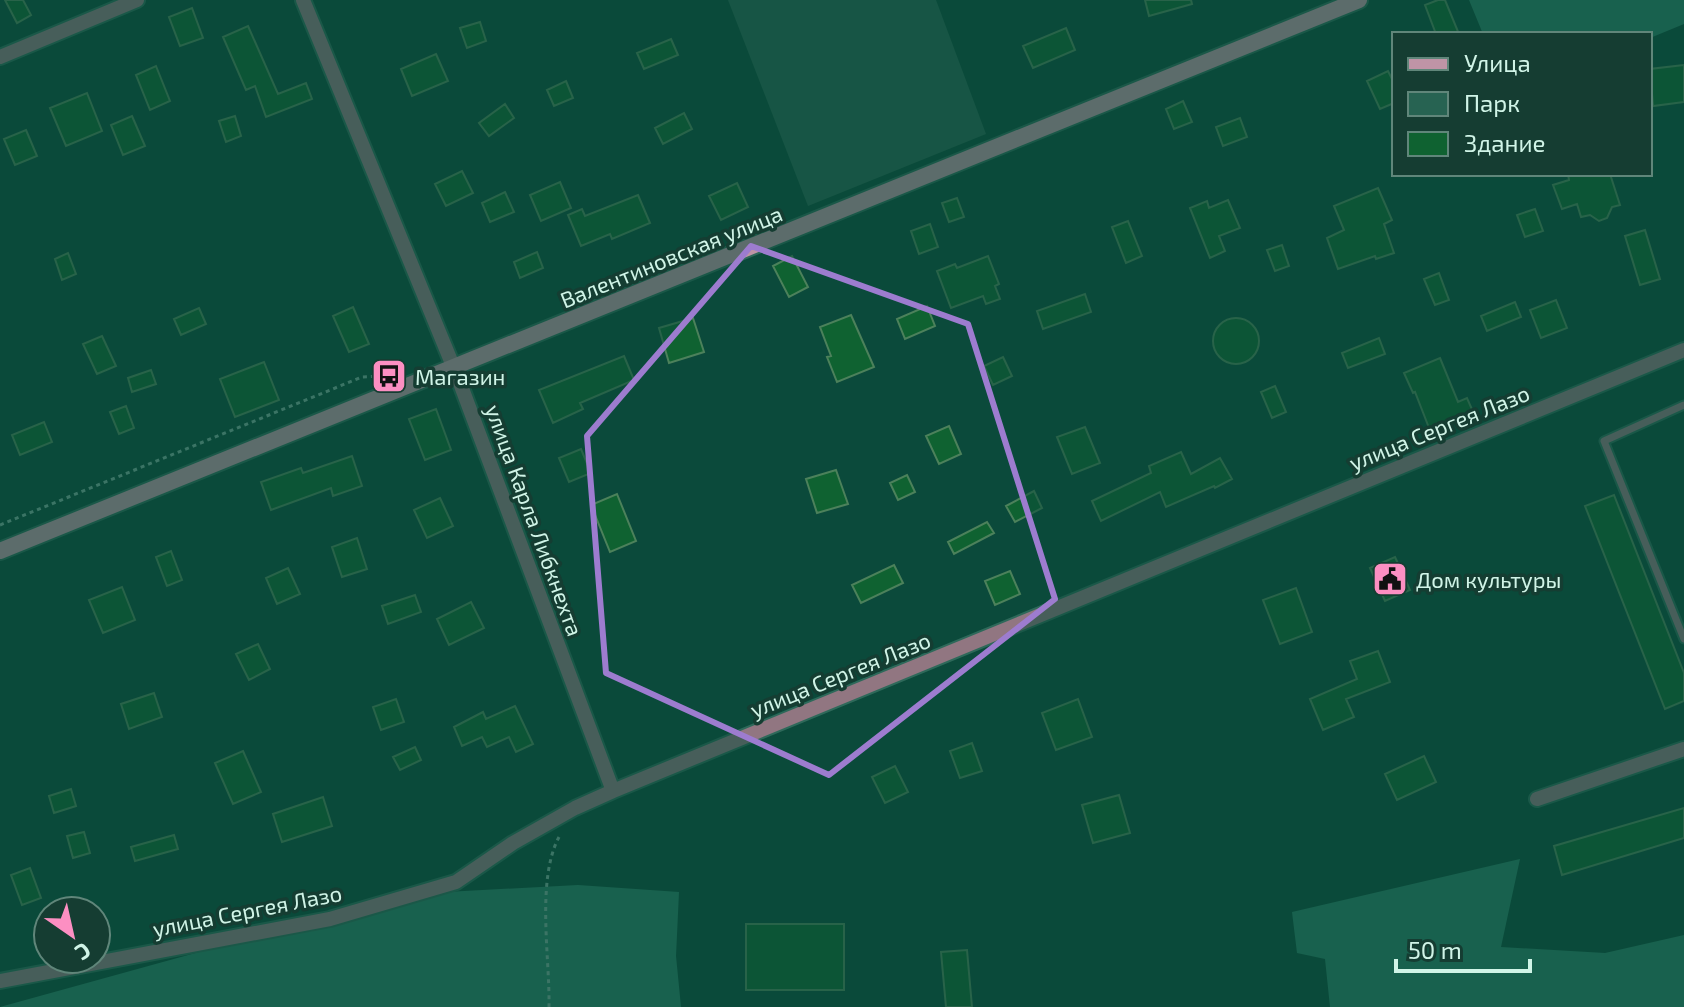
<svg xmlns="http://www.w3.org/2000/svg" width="1684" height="1007" font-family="'Exo 2',sans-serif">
	<rect width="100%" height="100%" fill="#0b4a3b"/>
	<path fill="#276352" d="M 728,0 L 936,0 L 986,134 L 808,206 Z"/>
	<path fill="#297d66" d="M 1469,0 L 1684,0 L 1684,24 L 1650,38 L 1650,34 L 1483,34 Z
		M 1520,859 L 1501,947 L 1605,953 L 1684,935 L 1684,1007 L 1330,1007 L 1325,959 L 1297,953 L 1292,912 Z
		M 578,885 L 679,892 L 676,956 L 681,1007 L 0,1007 L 409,894 Z"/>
	<path fill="#0f6231" stroke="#4c815b" stroke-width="2" d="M 5,0 L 23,0 L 31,15 L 17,23 Z
		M 1145,0 L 1191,0 L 1192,4 L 1149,16 Z
		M 1438,0 L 1445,0 L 1459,34 L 1436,34 L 1425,5 Z
		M 192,8 L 203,38 L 180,46 L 169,17 Z
		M 480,22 L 486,41 L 467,48 L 460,28 Z
		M 248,26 L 278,94 L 306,83 L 312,99 L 266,117 L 255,86 L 246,90 L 223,37 Z
		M 1066,28 L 1075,50 L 1033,68 L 1023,46 Z
		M 671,39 L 678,55 L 644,69 L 637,53 Z
		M 436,54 L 448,81 L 412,96 L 401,69 Z
		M 1684,65 L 1684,102 L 1653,106 L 1650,69 Z
		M 156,66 L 170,101 L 150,110 L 136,75 Z
		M 1388,71 L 1394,83 L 1394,103 L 1380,109 L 1367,81 Z
		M 566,81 L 573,98 L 554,106 L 547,90 Z
		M 87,93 L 102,131 L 66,146 L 50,108 Z
		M 1183,101 L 1192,122 L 1174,129 L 1166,109 Z
		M 505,104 L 514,118 L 489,136 L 479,123 Z
		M 684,113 L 692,129 L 663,144 L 655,128 Z
		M 132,116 L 145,146 L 123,155 L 111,125 Z
		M 235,116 L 241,136 L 226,142 L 219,121 Z
		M 1240,118 L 1247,137 L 1223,146 L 1216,127 Z
		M 26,130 L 37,156 L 15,165 L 4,139 Z
		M 462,171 L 473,193 L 446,206 L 435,184 Z
		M 1568,174 L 1610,174 L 1620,205 L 1612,207 L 1607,218 L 1599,221 L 1590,215 L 1581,217 L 1577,204 L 1562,209 L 1553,185 L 1569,180 Z
		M 560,182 L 571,208 L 541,221 L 530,195 Z
		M 737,183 L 748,207 L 721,220 L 709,196 Z
		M 1378,188 L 1392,220 L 1384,224 L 1394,253 L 1376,259 L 1375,256 L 1338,269 L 1327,238 L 1344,230 L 1334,206 Z
		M 505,192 L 514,212 L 490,222 L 482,203 Z
		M 638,195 L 650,223 L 612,239 L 610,234 L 581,246 L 568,215 L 582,209 L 585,216 Z
		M 957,198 L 964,217 L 949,222 L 942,203 Z
		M 1228,200 L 1240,228 L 1219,236 L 1225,251 L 1210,258 L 1190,208 L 1207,201 L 1209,208 Z
		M 1535,209 L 1543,231 L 1525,237 L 1517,215 Z
		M 1128,221 L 1142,256 L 1126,263 L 1112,227 Z
		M 930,224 L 938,247 L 919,254 L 911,231 Z
		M 1645,230 L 1660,279 L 1640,285 L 1625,236 Z
		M 1282,245 L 1289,266 L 1275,271 L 1267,250 Z
		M 537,252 L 543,268 L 520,278 L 514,262 Z
		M 68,253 L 76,274 L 62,280 L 55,259 Z
		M 792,256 L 808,287 L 789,297 L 773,266 Z
		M 988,256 L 999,284 L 995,286 L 1000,299 L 986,304 L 983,296 L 951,308 L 937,271 L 955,264 L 957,268 Z
		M 1439,273 L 1449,300 L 1435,305 L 1424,279 Z
		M 1085,294 L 1091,312 L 1043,329 L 1037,311 Z
		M 1556,300 L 1567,328 L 1541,338 L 1530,310 Z
		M 1515,302 L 1521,317 L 1487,331 L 1481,316 Z
		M 927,306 L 935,326 L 905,339 L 897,319 Z
		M 353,307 L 369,344 L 349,352 L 333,316 Z
		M 199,308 L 206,324 L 181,335 L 174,319 Z
		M 851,315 L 874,367 L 837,382 L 827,357 L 831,356 L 820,327 Z
		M 693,318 L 704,352 L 669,363 L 659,328 Z
		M1213 341a23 23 0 1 1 46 0a23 23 0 1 1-46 0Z
		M 102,336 L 116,366 L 97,374 L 83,344 Z
		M 1379,338 L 1385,354 L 1348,368 L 1342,353 Z
		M 624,356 L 634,380 L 580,403 L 583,409 L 553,423 L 539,390 Z
		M 1003,357 L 1012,376 L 993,385 L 984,366 Z
		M 1440,358 L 1458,402 L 1467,398 L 1474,414 L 1431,433 L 1415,392 L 1413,393 L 1404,373 Z
		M 264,362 L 279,400 L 235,417 L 220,379 Z
		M 151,370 L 156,384 L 132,392 L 128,378 Z
		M 1275,386 L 1286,412 L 1272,418 L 1261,392 Z
		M 126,406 L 134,428 L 119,434 L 110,412 Z
		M 436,409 L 451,450 L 425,460 L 409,419 Z
		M 44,422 L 52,442 L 20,455 L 12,435 Z
		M 949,426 L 961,454 L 939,464 L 926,436 Z
		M 1085,427 L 1100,463 L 1072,474 L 1057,437 Z
		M 581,449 L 591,473 L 569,482 L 559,458 Z
		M 1181,452 L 1191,474 L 1220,458 L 1232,479 L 1215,488 L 1214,486 L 1166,507 L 1160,492 L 1101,521 L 1092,501 L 1151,473 L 1149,466 Z
		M 352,456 L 362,486 L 333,496 L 331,488 L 271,510 L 261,482 L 301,468 L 303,473 Z
		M 836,470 L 848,504 L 817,513 L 806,479 Z
		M 907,475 L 915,492 L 898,500 L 890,483 Z
		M 1034,491 L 1042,508 L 1015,522 L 1006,506 Z
		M 617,494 L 636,541 L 610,552 L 591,505 Z
		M 1614,495 L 1684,673 L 1684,701 L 1665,709 L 1585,506 Z
		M 440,498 L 453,526 L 427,538 L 414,510 Z
		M 987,522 L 994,533 L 954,554 L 948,542 Z
		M 357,538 L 367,569 L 342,577 L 332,547 Z
		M 171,551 L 182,580 L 167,586 L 156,557 Z
		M 1395,557 L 1410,590 L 1385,601 L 1370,568 Z
		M 894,565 L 903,583 L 861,603 L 852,585 Z
		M 288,568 L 300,594 L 277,604 L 266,578 Z
		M 1010,571 L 1020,594 L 995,605 L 985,581 Z
		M 122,587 L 135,620 L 103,633 L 89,600 Z
		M 1296,588 L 1312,632 L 1280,644 L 1263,600 Z
		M 415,595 L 421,612 L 388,624 L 382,606 Z
		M 471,602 L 484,628 L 449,645 L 437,619 Z
		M 258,644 L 270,669 L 249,680 L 236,654 Z
		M 1378,651 L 1390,682 L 1346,699 L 1354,717 L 1323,730 L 1310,699 L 1357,679 L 1350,661 Z
		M 154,693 L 162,717 L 129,729 L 121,704 Z
		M 396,699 L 404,722 L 381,730 L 373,707 Z
		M 1078,699 L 1092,737 L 1056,750 L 1042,713 Z
		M 515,706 L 533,744 L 516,752 L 509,737 L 487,747 L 482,737 L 462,746 L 454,727 L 483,712 L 486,719 Z
		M 972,743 L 982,771 L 960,778 L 950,751 Z
		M 415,747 L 421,760 L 400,770 L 393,757 Z
		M 243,751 L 261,792 L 233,804 L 215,763 Z
		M 1424,756 L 1436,782 L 1397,800 L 1385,774 Z
		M 895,766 L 908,792 L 885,803 L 872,777 Z
		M 71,789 L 76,806 L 54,813 L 49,796 Z
		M 1119,795 L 1130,833 L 1093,843 L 1082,805 Z
		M 323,797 L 332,826 L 282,842 L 273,814 Z
		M 1684,808 L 1684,838 L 1562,875 L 1554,846 Z
		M 84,832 L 90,853 L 73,858 L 67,836 Z
		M 174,835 L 178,849 L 135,861 L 131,847 Z
		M 30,868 L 41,898 L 22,905 L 11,875 Z
		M 746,924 L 844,924 L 844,990 L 746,990 Z
		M 967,950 L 972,1007 L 946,1007 L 941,952 Z"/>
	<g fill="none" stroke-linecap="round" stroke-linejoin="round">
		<g stroke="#2e695a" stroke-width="11">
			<path id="lane" d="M 1684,405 L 1604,441 L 1684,639"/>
		</g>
		<g stroke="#2e695a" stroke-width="18">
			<path id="street" d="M 303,0 L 460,383 L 613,791
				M 0,57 L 137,0
				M 1537,799 L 1684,749
				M 0,981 L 330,919 L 456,882 L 513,843 L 575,808 L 613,791 L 1684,350"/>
		</g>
		<g stroke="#2e695a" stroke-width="20">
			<path id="secondary" d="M 0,551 L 1359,0"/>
		</g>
		<path stroke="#76a799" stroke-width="3" stroke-dasharray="4 4" stroke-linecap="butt" d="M 0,525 L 362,377 L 385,376
			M 549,1007 C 550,958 536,880 559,837"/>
		<use href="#lane" stroke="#917681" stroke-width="7"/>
		<use href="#street" stroke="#917681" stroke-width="14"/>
		<use href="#secondary" stroke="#bf94a6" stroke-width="16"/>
	</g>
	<path d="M0 0H1684V1007H0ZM 751,246 L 968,324 L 1055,599 L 829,775 L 606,673 L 587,436 Z" fill="#0b4a3b" fill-opacity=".55" fill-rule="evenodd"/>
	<path fill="none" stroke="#9d7ccf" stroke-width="6" stroke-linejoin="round" d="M 751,246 L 968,324 L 1055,599 L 829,775 L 606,673 L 587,436 Z"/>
	<defs>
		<g id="bus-square" transform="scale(1.8)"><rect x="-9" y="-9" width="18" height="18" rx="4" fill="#fc8fc2" stroke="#153d32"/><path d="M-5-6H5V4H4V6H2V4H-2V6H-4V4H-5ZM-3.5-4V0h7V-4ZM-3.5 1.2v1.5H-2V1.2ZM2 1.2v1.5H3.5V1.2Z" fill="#111"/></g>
		<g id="civic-square" transform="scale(1.8)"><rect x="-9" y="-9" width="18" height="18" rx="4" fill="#fc8fc2" stroke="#153d32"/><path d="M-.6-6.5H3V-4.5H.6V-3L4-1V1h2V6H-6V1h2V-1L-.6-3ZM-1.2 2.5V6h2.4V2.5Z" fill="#111"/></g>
	</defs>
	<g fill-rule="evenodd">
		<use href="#bus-square" x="389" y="376"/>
		<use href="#civic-square" x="1390" y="579"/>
	</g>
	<g text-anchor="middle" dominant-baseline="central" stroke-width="7" stroke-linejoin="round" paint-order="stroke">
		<g font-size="22" fill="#d0f4e7" stroke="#153d32">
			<text transform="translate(671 256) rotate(-22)">Валентиновская улица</text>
			<text transform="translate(1439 427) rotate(-22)">улица Сергея Лазо</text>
			<text transform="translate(535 520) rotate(70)">улица Карла Либкнехта</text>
			<text transform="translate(840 674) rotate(-22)">улица Сергея Лазо</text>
			<text transform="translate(247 910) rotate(-11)">улица Сергея Лазо</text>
		</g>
		<g font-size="22" fill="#d0f4e7" stroke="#153d32" text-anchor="start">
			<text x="415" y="376">Магазин</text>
			<text x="1416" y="579">Дом культуры</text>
		</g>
	</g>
	<rect x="1392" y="32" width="260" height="144" fill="#153d32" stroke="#60867a" stroke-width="2"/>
	<rect x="1408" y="58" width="40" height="12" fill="#bf94a6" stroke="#60867a" stroke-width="2"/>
	<text x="1464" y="72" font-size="24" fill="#d0f4e7">Улица</text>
	<rect x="1408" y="92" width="40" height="24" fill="#276352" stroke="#60867a" stroke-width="2"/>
	<text x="1464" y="112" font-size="24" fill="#d0f4e7">Парк</text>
	<rect x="1408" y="132" width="40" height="24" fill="#0f6231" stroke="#60867a" stroke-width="2"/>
	<text x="1464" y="152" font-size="24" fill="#d0f4e7">Здание</text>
	<g transform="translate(72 935) rotate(146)"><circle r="38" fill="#153d32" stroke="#60867a" stroke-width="2"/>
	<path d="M0-6L14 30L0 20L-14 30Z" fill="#fc8fc2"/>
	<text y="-12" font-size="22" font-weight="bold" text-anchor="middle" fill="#d0f4e7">С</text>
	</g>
	<path d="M1396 959v12h134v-12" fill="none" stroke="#d0f4e7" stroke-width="4"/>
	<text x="1408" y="959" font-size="24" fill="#d0f4e7" stroke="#153d32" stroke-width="6" paint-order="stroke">50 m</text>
</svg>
